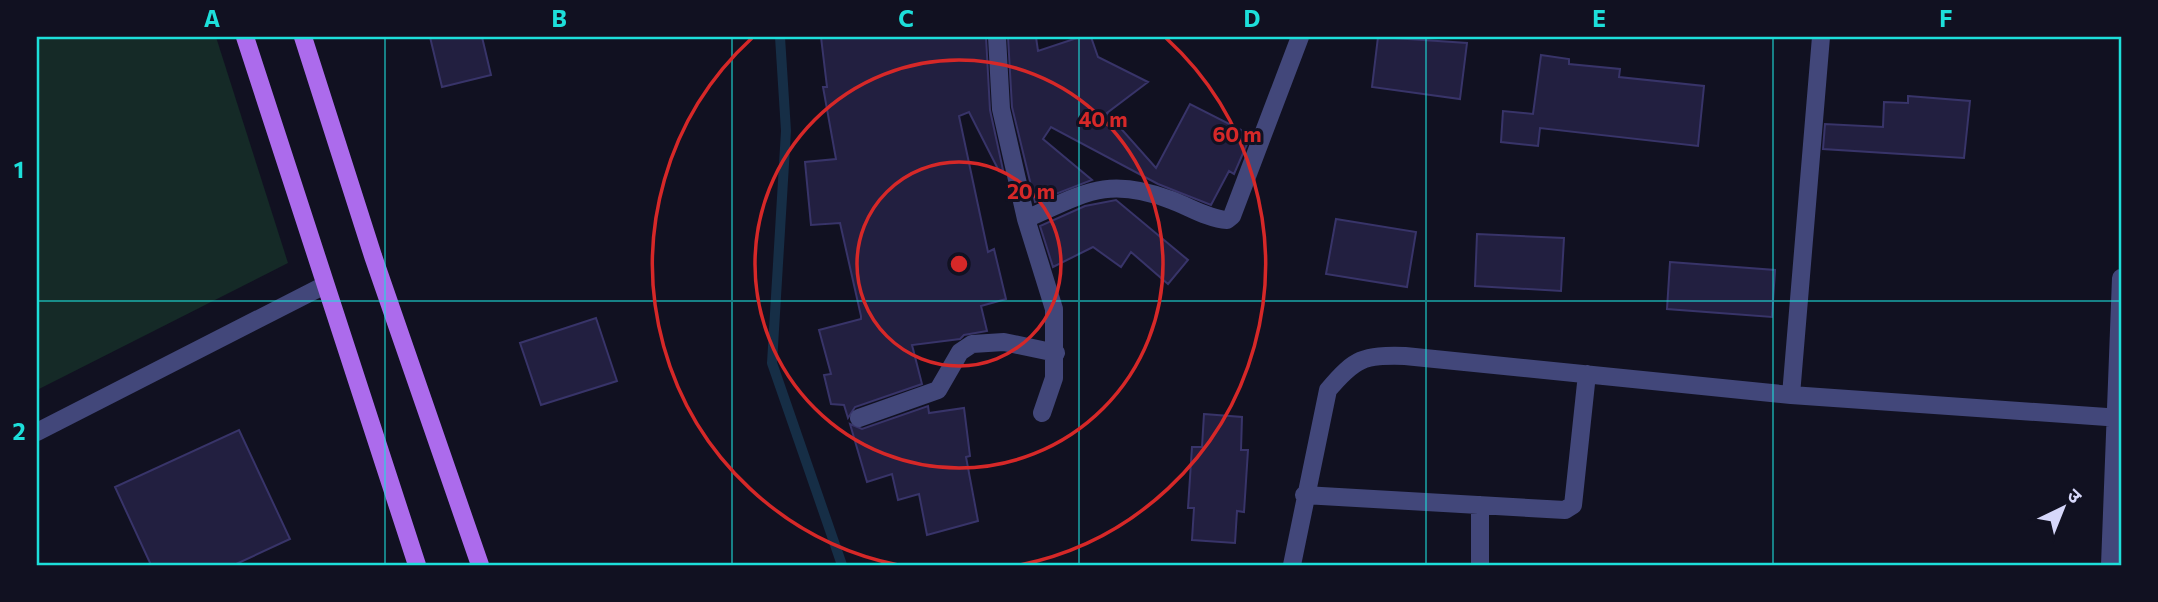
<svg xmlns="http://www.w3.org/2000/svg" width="2158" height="602" font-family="Commissioner,'Noto Sans Devanagari',sans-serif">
	<rect width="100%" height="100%" fill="#111121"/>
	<path fill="#152a27" d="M 37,37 L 216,37 L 288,263 L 37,390 Z"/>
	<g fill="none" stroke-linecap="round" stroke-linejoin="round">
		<path stroke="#162e46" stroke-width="10" d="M 780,37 L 786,131 L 772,363 L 842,565"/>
	</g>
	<path fill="#221f40" stroke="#383469" stroke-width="2" d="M 430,37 L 482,37 L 491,75 L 442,87 Z
		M 821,37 L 986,37 L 990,110 L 1003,170 L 999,171 L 969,112 L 959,116 L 988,252 L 994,249 L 1006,299 L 981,306 L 987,331 L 964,335 L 960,339 L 912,345 L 922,384 L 855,407 L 848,418 L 844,405 L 831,404 L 824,375 L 831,374 L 819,330 L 861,319 L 861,316 L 840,223 L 811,225 L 805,162 L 836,159 L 823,87 L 827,87 Z
		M 1008,37 L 1036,37 L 1038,51 L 1080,37 L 1091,37 L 1098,57 L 1148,82 L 1107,113 L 1156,168 L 1190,104 L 1251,135 L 1234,174 L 1229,171 L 1211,205 L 1158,184 L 1051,127 L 1043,139 L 1092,180 L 1035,202 L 1012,107 Z
		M 1378,37 L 1467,43 L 1460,99 L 1372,87 Z
		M 1541,55 L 1569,59 L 1569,64 L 1620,69 L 1619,77 L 1704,86 L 1698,146 L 1540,128 L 1538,146 L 1501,142 L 1503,111 L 1533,114 Z
		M 1908,96 L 1970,101 L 1964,158 L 1823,149 L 1825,124 L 1883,127 L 1884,102 L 1908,103 Z
		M 1116,200 L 1188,260 L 1168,284 L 1131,252 L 1121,267 L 1093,247 L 1053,267 L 1040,226 L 1085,206 Z
		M 1336,219 L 1416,232 L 1407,287 L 1326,274 Z
		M 1477,234 L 1564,238 L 1561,291 L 1475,286 Z
		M 1670,262 L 1775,270 L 1772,317 L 1667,309 Z
		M 596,318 L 617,381 L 541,405 L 520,343 Z
		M 928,406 L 929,413 L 964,408 L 970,456 L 966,457 L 978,521 L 927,535 L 919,494 L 898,500 L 892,474 L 867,482 L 850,424 L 862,429 Z
		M 1204,414 L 1242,417 L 1241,450 L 1248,450 L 1244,512 L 1237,511 L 1235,543 L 1192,540 L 1194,508 L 1188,508 L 1192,447 L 1202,447 Z
		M 239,430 L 290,539 L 234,565 L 151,565 L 115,487 Z"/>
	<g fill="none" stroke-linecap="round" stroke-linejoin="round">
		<path stroke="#42477a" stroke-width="18" d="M 997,37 L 1001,109 L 1026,219 L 1054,309 L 1054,378 L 1042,413
			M 1026,219 C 1085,193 1107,176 1171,200 C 1188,206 1208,219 1227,220 L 1232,216 L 1300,37
			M 1791,395 L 1821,37
			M 859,418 L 938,390 L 960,352 L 972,344 L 1004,342 L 1056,353
			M 37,432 L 325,285
			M 1304,495 L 1565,510 L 1573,505 L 1574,496 L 1587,374
			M 1480,505 L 1480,565
			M 1292,565 L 1328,390 C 1355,358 1363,355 1405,356 L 1791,395 L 2121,418
			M 2110,565 L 2121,278"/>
		<path stroke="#ac6bec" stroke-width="18" d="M 245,37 L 417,565
			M 303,37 L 373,256 L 480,565"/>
	</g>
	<path fill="none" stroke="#1ddfda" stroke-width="2" stroke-opacity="0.55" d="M 385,37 L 385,565M 732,37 L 732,565M 1079,37 L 1079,565M 1426,37 L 1426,565M 1773,37 L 1773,565M 37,301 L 2121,301"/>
	<g fill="none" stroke="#d62828" stroke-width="3.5">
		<circle cx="959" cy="264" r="102"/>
		<circle cx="959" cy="264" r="204"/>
		<path d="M898 565A307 307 0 0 1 752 38M1166 38A307 307 0 0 1 1020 565"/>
	</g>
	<circle cx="959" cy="264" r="10" fill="#d62828" stroke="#111121" stroke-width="3.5"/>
	<g font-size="21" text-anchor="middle" font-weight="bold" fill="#d62828" stroke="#111121" stroke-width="6" stroke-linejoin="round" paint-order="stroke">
		<text x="1103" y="127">40 m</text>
		<text x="1237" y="142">60 m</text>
		<text x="1031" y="199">20 m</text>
	</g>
	<rect width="2158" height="602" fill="none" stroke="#111121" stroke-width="77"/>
	<g transform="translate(2063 508) rotate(43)" stroke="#111121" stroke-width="5" paint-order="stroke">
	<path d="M0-5L12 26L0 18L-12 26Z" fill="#d6d7fa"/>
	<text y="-10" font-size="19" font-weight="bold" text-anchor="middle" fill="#d6d7fa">उ</text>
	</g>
	<rect x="38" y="38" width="2082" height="526" fill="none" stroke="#1ddfda" stroke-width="2.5"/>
	<g font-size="23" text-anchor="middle" font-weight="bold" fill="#1ddfda">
		<text x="212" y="27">A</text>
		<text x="559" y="27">B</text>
		<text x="906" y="27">C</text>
		<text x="1252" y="27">D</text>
		<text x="1599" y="27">E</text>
		<text x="1946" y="27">F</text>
		<text x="19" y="178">1</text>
		<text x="19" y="440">2</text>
	</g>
</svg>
